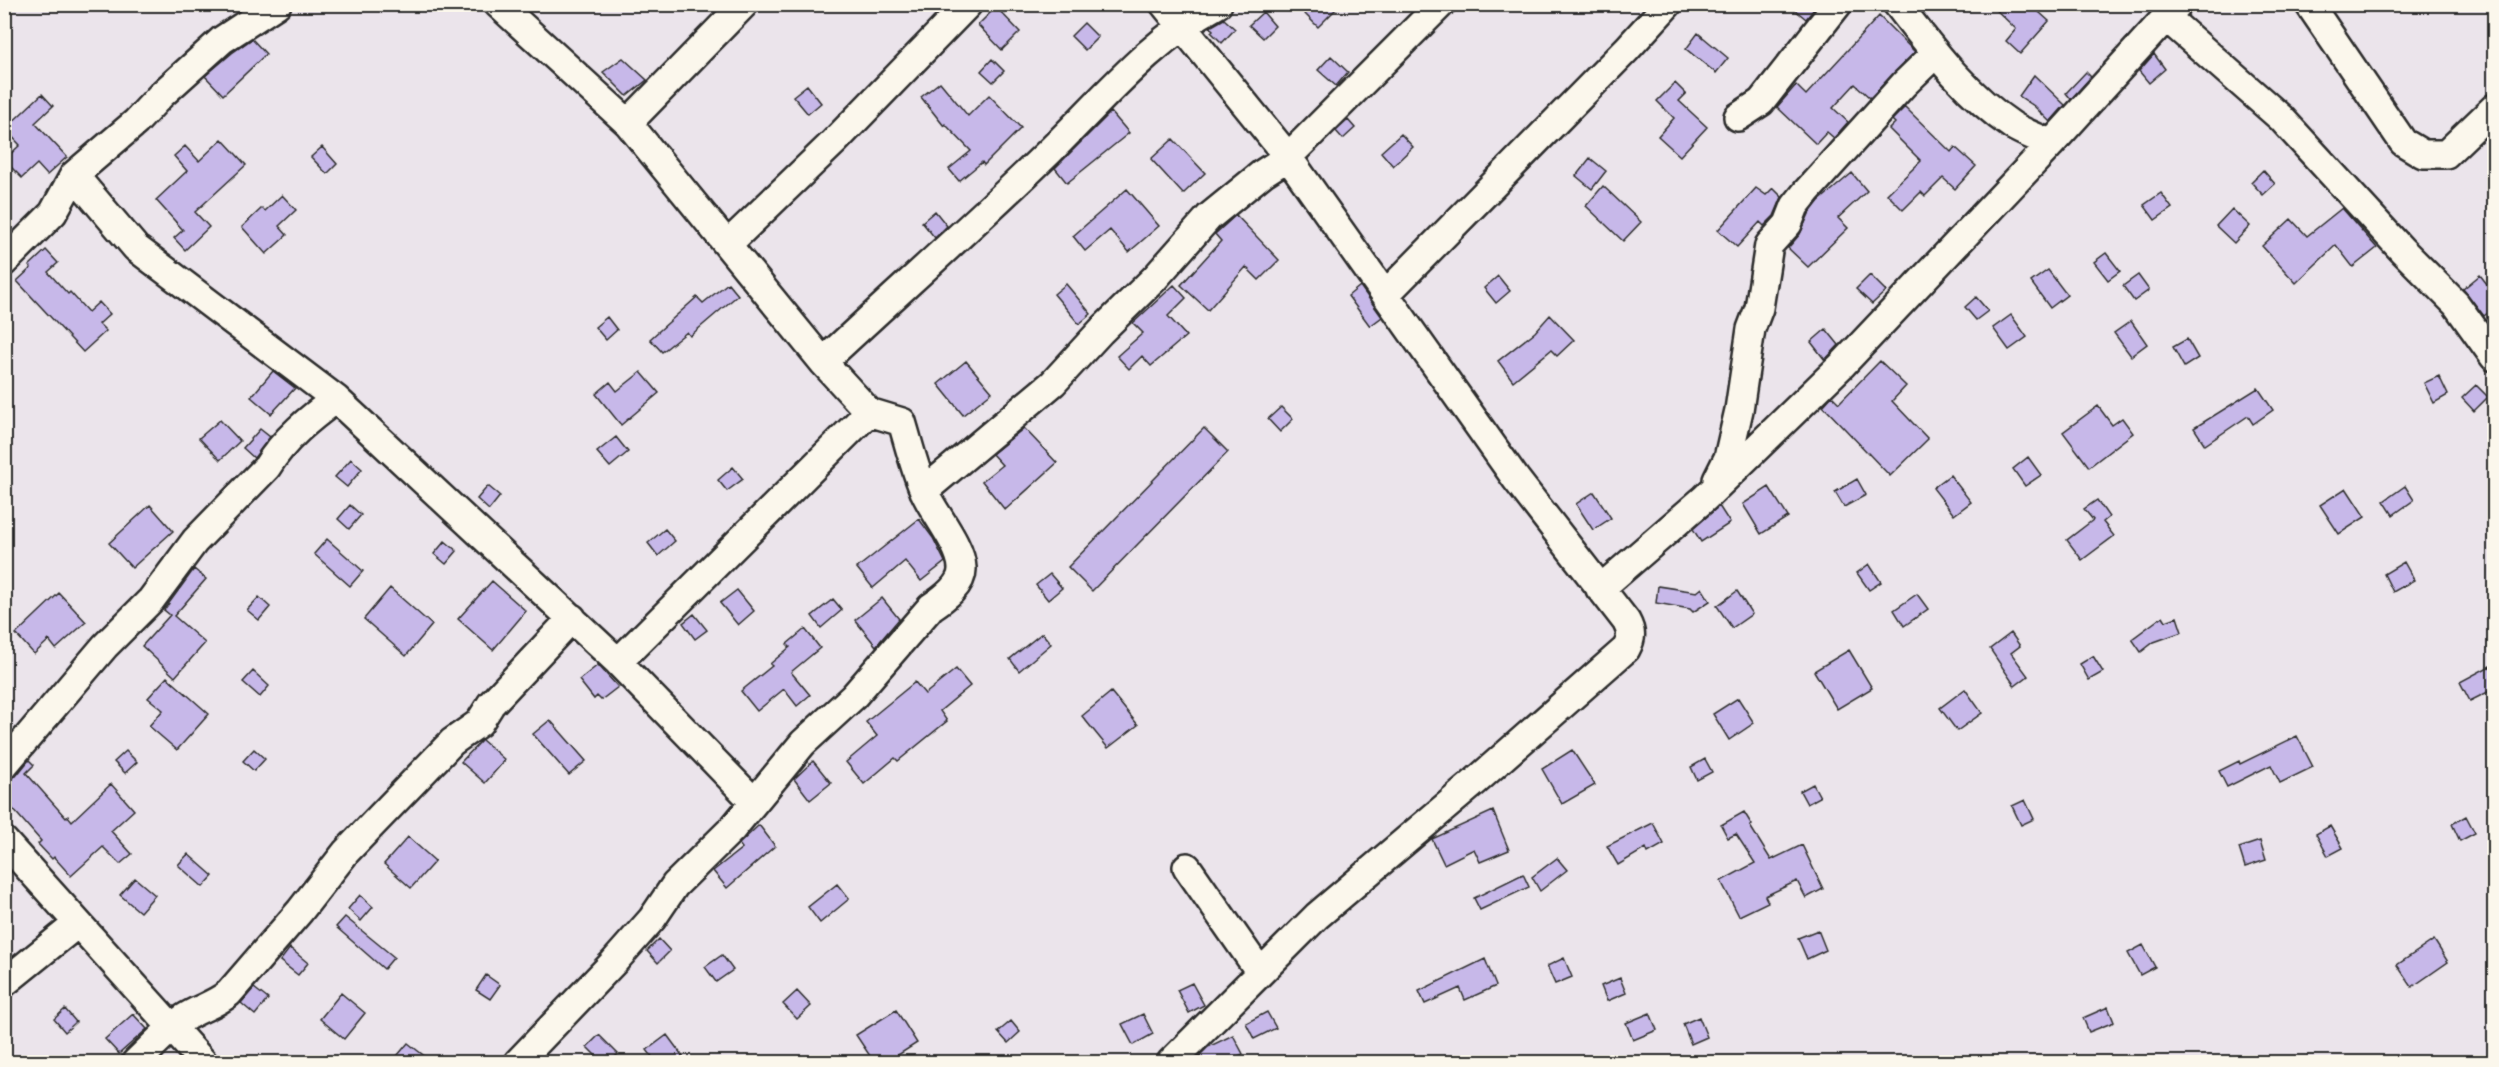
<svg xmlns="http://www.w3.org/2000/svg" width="2499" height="1067" font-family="Itim,sans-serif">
	<rect width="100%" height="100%" fill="#ebe4eb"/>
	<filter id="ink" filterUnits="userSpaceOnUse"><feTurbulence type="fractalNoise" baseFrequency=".0167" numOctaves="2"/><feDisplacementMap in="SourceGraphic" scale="12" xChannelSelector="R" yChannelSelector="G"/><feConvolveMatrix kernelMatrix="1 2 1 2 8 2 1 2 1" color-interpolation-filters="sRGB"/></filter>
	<g filter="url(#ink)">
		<path fill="#c7b8e9" stroke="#2b2b2b" stroke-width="1.5" d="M 1315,4 L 1341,4 L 1318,27 L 1305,14 Z
			M 1788,4 L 1818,4 L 1806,19 Z
			M 1990,4 L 2030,4 L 2049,21 L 2020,54 L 2006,41 L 2016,29 Z
			M 996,7 L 1020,32 L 1002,50 L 978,25 Z
			M 1263,12 L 1275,26 L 1263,38 L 1249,25 Z
			M 1879,16 L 1915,52 L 1870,98 L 1855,84 L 1833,108 L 1848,122 L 1834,138 L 1827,132 L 1816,144 L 1777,107 L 1796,85 L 1806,95 Z
			M 1224,19 L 1235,29 L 1222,43 L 1211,32 L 1213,30 L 1210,27 Z
			M 1084,23 L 1098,37 L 1085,50 L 1071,36 Z
			M 1698,33 L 1728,58 L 1716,73 L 1686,49 Z
			M 252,39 L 266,54 L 223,95 L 205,76 L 232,53 Z
			M 2154,54 L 2165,69 L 2149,83 L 2139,71 Z
			M 1331,56 L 1348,72 L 1336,86 L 1318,70 Z
			M 623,58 L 647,80 L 627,96 L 603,72 Z
			M 992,59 L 1004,71 L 993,82 L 981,71 Z
			M 2086,72 L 2091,77 L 2071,99 L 2066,93 Z
			M 2034,75 L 2065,105 L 2050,122 L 2034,106 L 2019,96 Z
			M 940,82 L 968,116 L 989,95 L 1021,128 L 984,165 L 982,162 L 959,181 L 949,169 L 971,151 L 945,124 L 944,126 L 921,97 Z
			M 1675,83 L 1686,94 L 1679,101 L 1707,127 L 1680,156 L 1658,136 L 1674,118 L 1657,101 Z
			M 807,85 L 821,103 L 808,114 L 793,96 Z
			M 42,94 L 53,106 L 35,123 L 67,157 L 47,175 L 37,164 L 22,178 L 4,160 L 20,145 L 5,129 Z
			M 1905,107 L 1951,152 L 1955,147 L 1976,166 L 1955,189 L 1943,178 L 1925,196 L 1921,192 L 1903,210 L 1887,194 L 1921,161 L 1889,129 L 1895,123 L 1892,120 Z
			M 1111,112 L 1129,133 L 1067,183 L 1055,168 Z
			M 1348,120 L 1355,128 L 1343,139 L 1336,131 Z
			M 1401,134 L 1413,147 L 1393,166 L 1381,152 Z
			M 222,139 L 246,165 L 195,212 L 209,227 L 185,250 L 174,238 L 183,230 L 156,200 L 187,171 L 174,156 L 185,146 L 199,161 Z
			M 1173,139 L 1205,173 L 1183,194 L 1151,159 Z
			M 322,147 L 337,164 L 327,174 L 311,157 Z
			M 1590,158 L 1606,171 L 1592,189 L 1576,176 Z
			M 2263,170 L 2275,184 L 2263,195 L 2251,182 Z
			M 1852,173 L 1867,191 L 1838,218 L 1848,228 L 1808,267 L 1788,248 L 1800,234 L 1809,214 L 1819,201 Z
			M 1603,186 L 1641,222 L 1623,241 L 1586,206 Z
			M 1756,188 L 1766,195 L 1773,188 L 1782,197 L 1774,216 L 1764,226 L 1760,222 L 1737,247 L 1718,230 Z
			M 1127,189 L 1159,226 L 1129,252 L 1110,230 L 1085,251 L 1073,236 Z
			M 2161,193 L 2172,208 L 2155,220 L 2144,205 Z
			M 282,195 L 296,210 L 279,226 L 287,235 L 266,254 L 242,227 L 262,208 L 265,211 Z
			M 2342,208 L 2377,248 L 2353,267 L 2336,245 L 2296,283 L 2262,246 L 2291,219 L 2307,236 Z
			M 2232,209 L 2250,226 L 2234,243 L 2216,226 Z
			M 935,211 L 947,226 L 935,238 L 922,222 Z
			M 1236,215 L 1279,260 L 1259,280 L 1246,267 L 1208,310 L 1181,285 L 1221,241 L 1215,234 Z
			M 46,250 L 58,263 L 48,272 L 68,294 L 70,292 L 88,312 L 99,302 L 110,314 L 99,324 L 106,331 L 83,352 L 17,281 L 31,268 L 29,266 Z
			M 2106,253 L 2120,271 L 2108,280 L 2094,262 Z
			M 2048,270 L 2067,295 L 2050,308 L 2031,282 Z
			M 1870,275 L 1886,291 L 1872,304 L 1856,289 Z
			M 2138,275 L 2149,290 L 2134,301 L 2123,286 Z
			M 2480,275 L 2494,293 L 2494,308 L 2484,316 L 2463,289 Z
			M 1498,276 L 1510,291 L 1496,303 L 1484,288 Z
			M 728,283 L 738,295 L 690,336 L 687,332 L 662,352 L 650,339 L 697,297 L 703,303 Z
			M 1066,284 L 1091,314 L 1079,324 L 1054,294 Z
			M 1174,285 L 1186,298 L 1168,316 L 1186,336 L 1151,366 L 1142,356 L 1129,369 L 1117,356 L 1143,333 L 1133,323 Z
			M 1360,286 L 1382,317 L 1370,326 L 1348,296 Z
			M 1976,297 L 1988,311 L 1976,320 L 1965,307 Z
			M 1550,315 L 1574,340 L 1557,356 L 1551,350 L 1513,381 L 1498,361 L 1535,332 Z
			M 2011,315 L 2027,337 L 2009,350 L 1993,328 Z
			M 607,317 L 617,330 L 606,340 L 595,327 Z
			M 2131,321 L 2147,344 L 2131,356 L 2114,333 Z
			M 1826,329 L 1839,345 L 1825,360 L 1811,342 Z
			M 2187,339 L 2198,358 L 2184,367 L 2173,347 Z
			M 966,361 L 992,392 L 963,415 L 938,384 Z
			M 1880,361 L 1906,386 L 1892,401 L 1928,439 L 1890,476 L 1823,406 L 1832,396 L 1839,403 Z
			M 273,371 L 295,388 L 271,414 L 251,397 Z
			M 641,372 L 659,393 L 621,425 L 596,394 L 610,382 L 617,391 Z
			M 2439,376 L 2448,395 L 2434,403 L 2424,383 Z
			M 2476,385 L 2488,397 L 2474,411 L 2462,398 Z
			M 2258,388 L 2273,410 L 2253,424 L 2248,416 L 2205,445 L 2194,428 Z
			M 2098,406 L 2112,425 L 2122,418 L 2133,433 L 2089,467 L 2063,432 Z
			M 1281,407 L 1293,419 L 1280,432 L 1268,419 Z
			M 220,420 L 240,441 L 220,460 L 199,438 Z
			M 1024,428 L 1057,463 L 1005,510 L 982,481 L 1002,465 L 992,454 Z
			M 1204,428 L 1228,452 L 1092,591 L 1068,567 Z
			M 260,429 L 270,437 L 254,458 L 243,448 Z
			M 616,437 L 628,452 L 610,467 L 597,452 Z
			M 2028,457 L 2041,475 L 2025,486 L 2013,469 Z
			M 351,459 L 362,469 L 347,487 L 335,477 Z
			M 733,467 L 743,479 L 727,491 L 718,480 Z
			M 1950,475 L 1971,502 L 1954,515 L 1933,488 Z
			M 1857,479 L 1866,495 L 1844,507 L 1835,492 Z
			M 488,486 L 500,496 L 489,510 L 477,499 Z
			M 2405,486 L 2414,500 L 2393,515 L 2384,501 Z
			M 1769,487 L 1788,517 L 1761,534 L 1743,504 Z
			M 2346,488 L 2365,517 L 2339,534 L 2320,505 Z
			M 1594,492 L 1611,518 L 1593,530 L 1576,504 Z
			M 2097,500 L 2109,517 L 2103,522 L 2114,536 L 2082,560 L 2067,540 L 2093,520 L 2084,509 Z
			M 150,505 L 173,531 L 132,568 L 109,543 Z
			M 350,505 L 361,515 L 349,529 L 338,519 Z
			M 1719,506 L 1730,523 L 1701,542 L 1693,529 Z
			M 919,519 L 933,538 L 945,562 L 921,581 L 905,561 L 873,588 L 857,568 Z
			M 665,529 L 675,541 L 658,556 L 648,543 Z
			M 327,539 L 363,571 L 350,586 L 314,554 Z
			M 445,541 L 457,551 L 446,564 L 434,554 Z
			M 2404,562 L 2414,580 L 2393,592 L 2384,574 Z
			M 1869,564 L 1881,582 L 1869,590 L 1857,573 Z
			M 194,569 L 206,579 L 174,616 L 205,643 L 175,677 L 142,646 L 170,615 L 164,610 Z
			M 1050,574 L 1062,588 L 1048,600 L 1036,585 Z
			M 492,581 L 526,611 L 493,650 L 458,619 Z
			M 1658,586 L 1697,592 L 1702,588 L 1710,601 L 1693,612 L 1690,609 L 1656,603 Z
			M 390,588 L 432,625 L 406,656 L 364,619 Z
			M 737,590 L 754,611 L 738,625 L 720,603 Z
			M 1737,591 L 1752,614 L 1732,628 L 1717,606 Z
			M 59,593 L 86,622 L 56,649 L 49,640 L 34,654 L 16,634 Z
			M 1917,594 L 1928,609 L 1904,626 L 1894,610 Z
			M 259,597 L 270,607 L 259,620 L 247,610 Z
			M 882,598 L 899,619 L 876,646 L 855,620 Z
			M 833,599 L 842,610 L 821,628 L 812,616 Z
			M 694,614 L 707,630 L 695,639 L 683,623 Z
			M 2163,616 L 2166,621 L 2177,617 L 2182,632 L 2154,642 L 2141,652 L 2132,639 Z
			M 805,629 L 820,648 L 791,672 L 810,695 L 797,706 L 784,689 L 757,711 L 741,691 L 772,666 L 770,664 L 790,647 L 787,644 Z
			M 1042,633 L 1051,644 L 1019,671 L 1010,659 Z
			M 2011,633 L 2020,646 L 2011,653 L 2028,676 L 2015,686 L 1990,649 Z
			M 1849,650 L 1872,688 L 1837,709 L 1814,671 Z
			M 2093,656 L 2103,672 L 2089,680 L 2080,664 Z
			M 598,665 L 618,687 L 601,700 L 597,696 L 594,699 L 579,680 Z
			M 2490,666 L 2494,674 L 2494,689 L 2470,701 L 2460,682 Z
			M 956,669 L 970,686 L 940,711 L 947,721 L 898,761 L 895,758 L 864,784 L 846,762 L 877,736 L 866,722 L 915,682 L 925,694 Z
			M 253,671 L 269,686 L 260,697 L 243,682 Z
			M 167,677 L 209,714 L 177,750 L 149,726 L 163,710 L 148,698 Z
			M 1965,689 L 1982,713 L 1957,731 L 1940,708 Z
			M 1111,692 L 1138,725 L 1108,748 L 1082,716 Z
			M 1738,698 L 1754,723 L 1729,740 L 1713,714 Z
			M 550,720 L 586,761 L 569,775 L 533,734 Z
			M 2297,736 L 2313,767 L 2280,783 L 2271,765 L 2227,787 L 2219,771 L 2239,761 L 2240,764 Z
			M 482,740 L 505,760 L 485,783 L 461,762 Z
			M 254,749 L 265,759 L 254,771 L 243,761 Z
			M 1572,750 L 1595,785 L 1562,804 L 1542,769 Z
			M 126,751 L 137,762 L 125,773 L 114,762 Z
			M 1705,759 L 1712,772 L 1697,780 L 1691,767 Z
			M 29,760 L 34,765 L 26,773 L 66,818 L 68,816 L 72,821 L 111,784 L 134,810 L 111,831 L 132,854 L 120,864 L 103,847 L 71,876 L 54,857 L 52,859 L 38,844 L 41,841 L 12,808 L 4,815 L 4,780 L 16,776 Z
			M 813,761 L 831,783 L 810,800 L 794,779 Z
			M 1813,784 L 1820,797 L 1807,804 L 1800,791 Z
			M 2025,800 L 2034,819 L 2021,825 L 2012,806 Z
			M 1493,811 L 1509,850 L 1480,862 L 1474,849 L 1444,864 L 1432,839 Z
			M 1744,812 L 1752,825 L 1750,826 L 1771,860 L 1802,845 L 1823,889 L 1806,898 L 1797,881 L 1765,896 L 1768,902 L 1739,916 L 1721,881 L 1755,863 L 1736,834 L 1728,838 L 1721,825 Z
			M 2466,816 L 2475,833 L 2460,841 L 2452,824 Z
			M 1653,823 L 1664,844 L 1648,853 L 1646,848 L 1618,865 L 1607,846 Z
			M 759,825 L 775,846 L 727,888 L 713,871 L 742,848 L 739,844 Z
			M 2330,826 L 2343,848 L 2328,856 L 2316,834 Z
			M 408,837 L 435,861 L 411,888 L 384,864 Z
			M 2260,841 L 2266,860 L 2245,867 L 2239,848 Z
			M 188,854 L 213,876 L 203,887 L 178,865 Z
			M 1557,858 L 1567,870 L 1540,891 L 1532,877 Z
			M 1523,874 L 1529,887 L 1480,910 L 1474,898 Z
			M 135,878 L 155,895 L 140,912 L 120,895 Z
			M 837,884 L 849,899 L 820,923 L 808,907 Z
			M 360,895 L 373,907 L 361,921 L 348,909 Z
			M 345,917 L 394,957 L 384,969 L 336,927 Z
			M 1818,930 L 1826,950 L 1807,959 L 1798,938 Z
			M 659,939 L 670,951 L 658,963 L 647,951 Z
			M 2434,940 L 2448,962 L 2412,987 L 2397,965 Z
			M 2143,945 L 2155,967 L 2140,975 L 2128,953 Z
			M 290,948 L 308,963 L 298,975 L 280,961 Z
			M 722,955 L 733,970 L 716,982 L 705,967 Z
			M 1564,958 L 1572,977 L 1555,984 L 1547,966 Z
			M 1485,959 L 1496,986 L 1465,1000 L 1460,988 L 1425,1004 L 1419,991 Z
			M 486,975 L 500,985 L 490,999 L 476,990 Z
			M 1620,978 L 1626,993 L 1607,1001 L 1601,986 Z
			M 1192,983 L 1204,1005 L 1189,1013 L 1177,990 Z
			M 254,988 L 268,999 L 255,1015 L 241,1003 Z
			M 797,991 L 811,1006 L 797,1019 L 783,1004 Z
			M 341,993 L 365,1013 L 344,1039 L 320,1019 Z
			M 2108,1007 L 2114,1022 L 2089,1032 L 2083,1018 Z
			M 65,1009 L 76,1022 L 65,1032 L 54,1019 Z
			M 896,1010 L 917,1043 L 887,1062 L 874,1062 L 856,1035 Z
			M 1267,1012 L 1276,1028 L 1254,1039 L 1246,1023 Z
			M 1650,1013 L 1657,1030 L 1633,1040 L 1626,1023 Z
			M 133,1014 L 147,1029 L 119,1054 L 105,1039 Z
			M 1143,1014 L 1153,1034 L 1133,1045 L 1122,1024 Z
			M 1699,1017 L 1707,1037 L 1691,1044 L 1683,1024 Z
			M 1011,1021 L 1020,1032 L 1008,1043 L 998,1032 Z
			M 599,1035 L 618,1054 L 610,1062 L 602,1062 L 587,1047 Z
			M 667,1035 L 687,1062 L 656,1062 L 647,1050 Z
			M 1233,1035 L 1243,1054 L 1226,1062 L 1193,1062 L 1208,1047 Z
			M 408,1043 L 432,1062 L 392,1062 Z"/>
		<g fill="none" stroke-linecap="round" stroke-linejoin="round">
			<g stroke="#2b2b2b" stroke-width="32">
				<path id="minor" d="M 498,4 L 628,123 L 823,362 L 869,412 L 902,422 C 909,445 915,471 925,493 C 935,515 961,545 962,568 C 963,585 943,599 931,607 L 853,697 L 803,743 L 733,828 L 675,885 L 652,919 L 614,962 L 518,1062
					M 1164,4 L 1288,157 L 1516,479 L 1626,621 C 1632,632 1632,638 1626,649 L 1476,781 L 1317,916 L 1171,1062
					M 1897,4 C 1932,49 1965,94 2013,126 C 2025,133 2039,138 2051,144
					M 2309,4 L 2403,142 L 2423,154 L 2446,154 L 2494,108
					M 2167,18 L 2281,118 L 2402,250 L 2456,304 L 2494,357
					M 1738,117 L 1761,102 L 1838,4
					M 628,123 L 744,4
					M 74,175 L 136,248 L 336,399 L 618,662 L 754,802
					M 728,244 L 834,142 L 968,4
					M 4,262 L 53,213 L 74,175 L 136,122 L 161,95 L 222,40 L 277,4
					M 1386,294 L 1627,49 L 1668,4
					M 823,362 C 899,291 976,223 1050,151 C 1103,99 1151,40 1218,4
					M 1717,480 L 1728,458 L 1739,410 L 1751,329 L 1759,308 L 1769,245 L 1788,224 L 1795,206 L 1807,191 L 1904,84 L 1935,54
					M 924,491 L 1053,383 L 1101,331 L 1155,278 L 1209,217 L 1263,173 L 1288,157 L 1441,4
					M 1600,589 L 1705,498 L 1843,364 L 2051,144 L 2178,4
					M 618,662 L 869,412
					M 4,765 L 105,646 L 151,600 L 195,541 L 267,467 C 284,439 310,418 336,399
					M 4,841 L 203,1062
					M 1187,867 L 1260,972
					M 4,983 L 77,924
					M 136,1062 C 151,1048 167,1030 184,1018 C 199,1008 215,1005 229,993 L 300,911 L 346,852 L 452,742 L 479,723 L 491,704 L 572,618"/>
			</g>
			<use href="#minor" stroke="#fbf7ec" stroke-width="27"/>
		</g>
	</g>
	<rect width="2499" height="1067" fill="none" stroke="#fbf7ec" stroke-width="24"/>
	<rect x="12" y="12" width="2475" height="1043" fill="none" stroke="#2b2b2b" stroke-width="2" filter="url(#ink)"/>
</svg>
